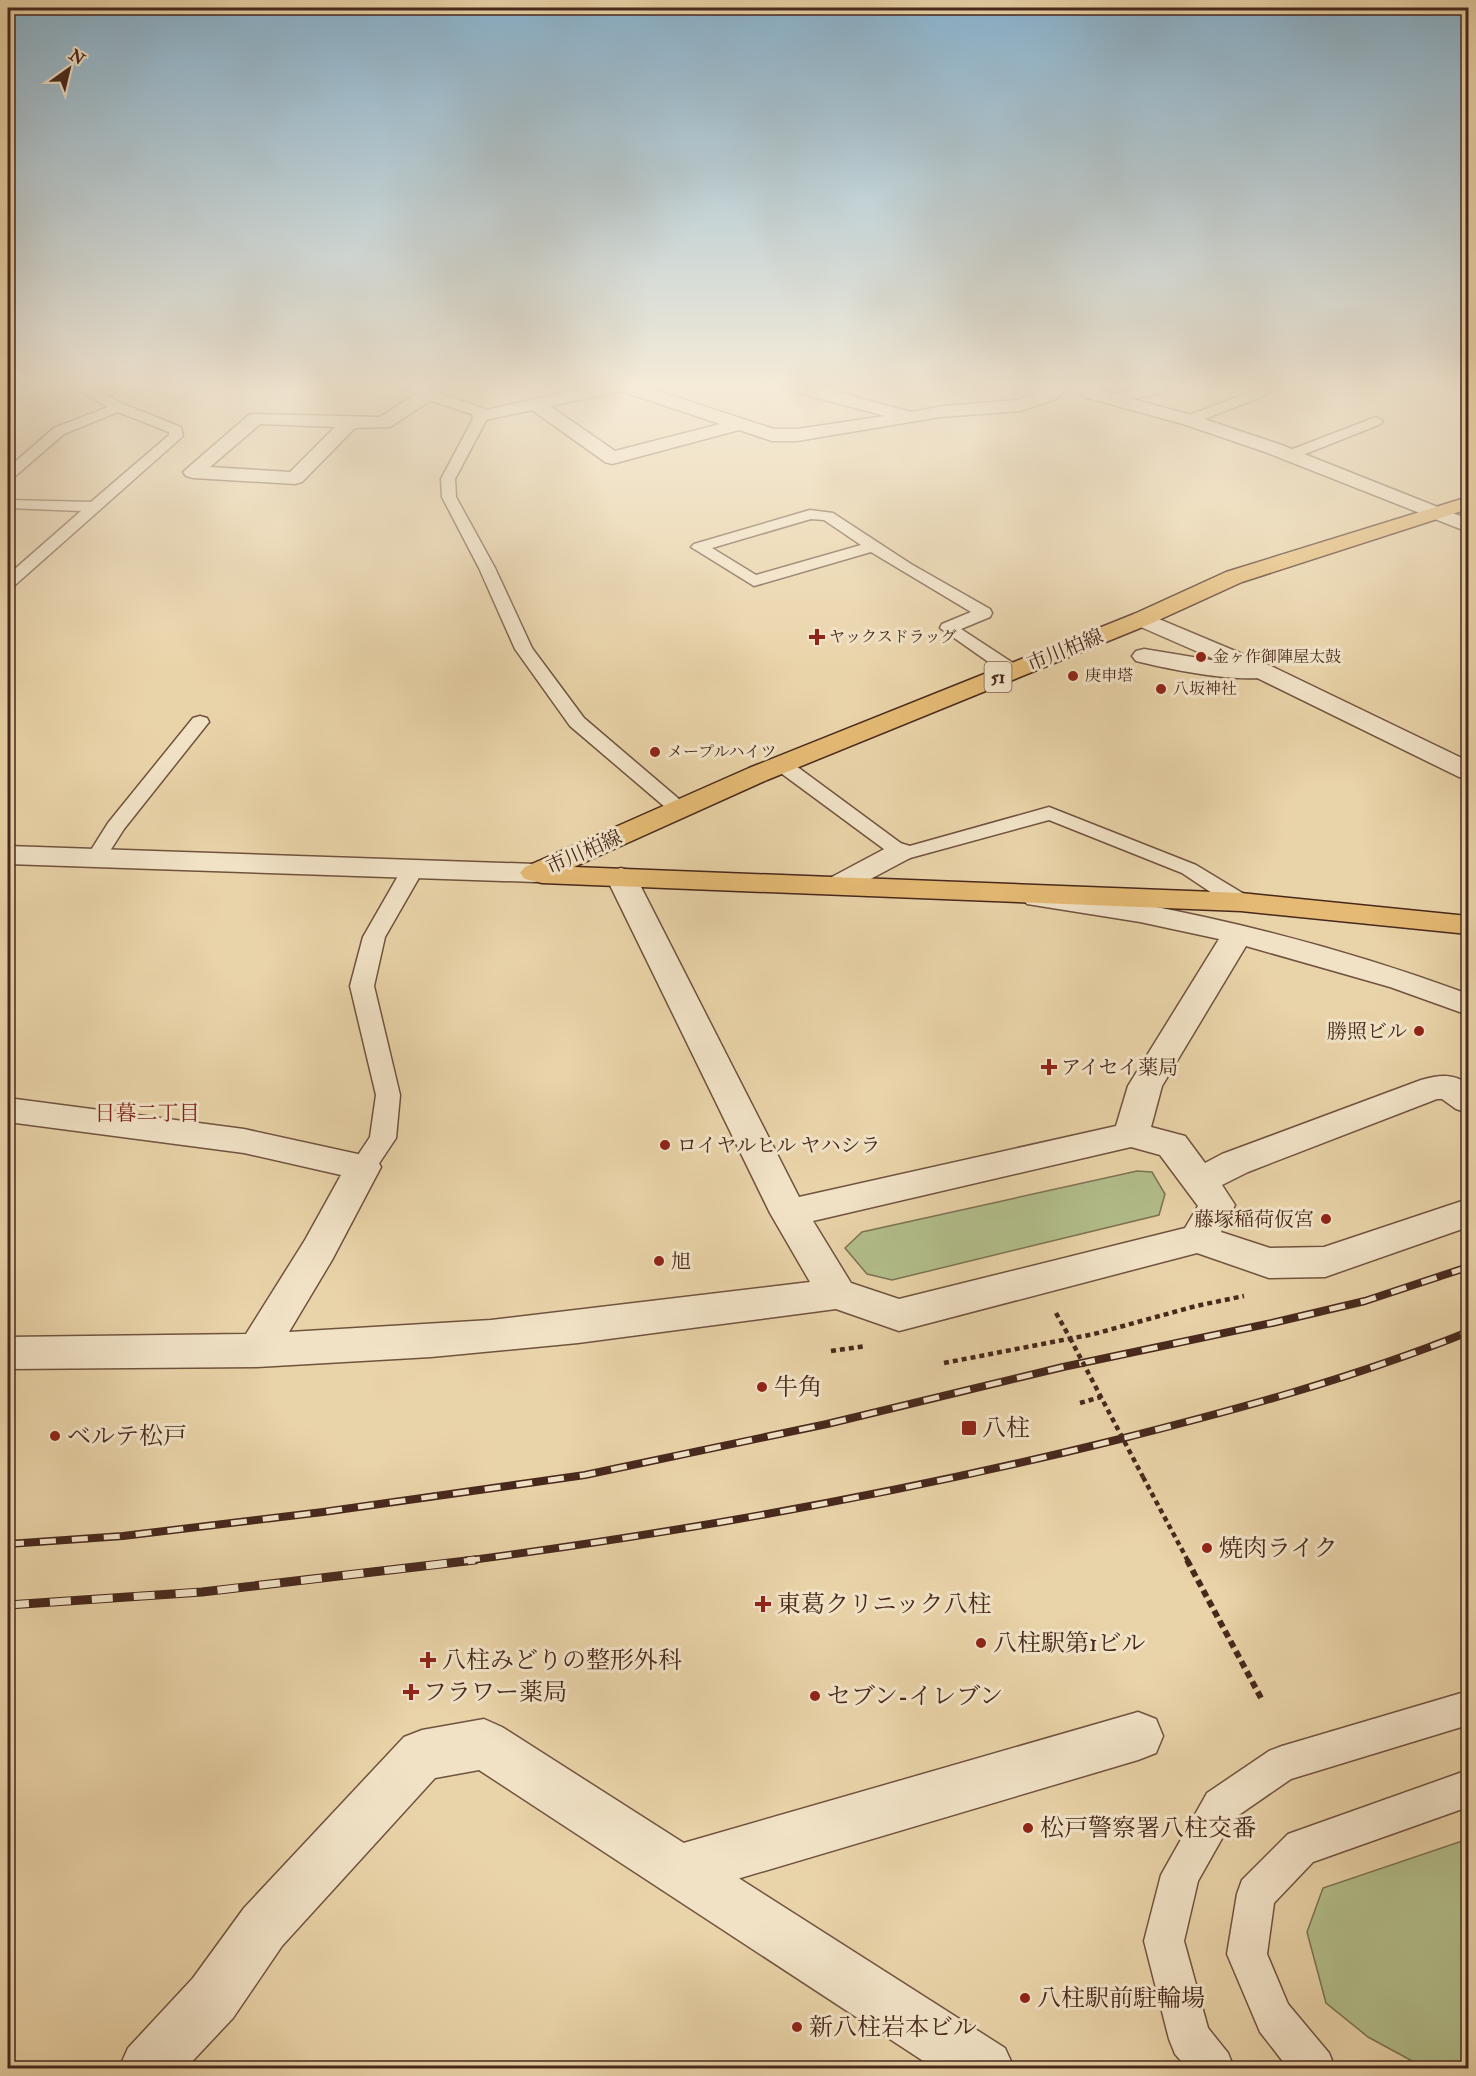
<svg xmlns="http://www.w3.org/2000/svg" width="1476" height="2076" font-family="'IM FELL Double Pica','Noto Serif JP',serif">
	<rect width="100%" height="100%" fill="#e9d3a8"/>
	<filter id="stains"><feTurbulence type="fractalNoise" baseFrequency=".00333" numOctaves="4"/><feColorMatrix values="0 0 0 0 .2 0 0 0 0 .09 0 0 0 0 .02 0 0 0 .5 -.17"/></filter>
	<radialGradient id="worn" r=".72"><stop offset=".6" stop-color="#630" stop-opacity="0"/><stop offset="1" stop-color="#630" stop-opacity=".3"/></radialGradient>
	<path fill="#b2be8b" stroke="#7c7354" stroke-width="1.5" d="M 1137,1171 L 1152,1172 L 1165,1194 L 1159,1215 L 892,1280 L 867,1274 L 845,1248 L 862,1232 Z
		M 1468,1839 L 1468,2068 L 1425,2068 L 1368,2037 L 1326,2003 L 1307,1932 L 1323,1888 Z"/>
	<g fill="none" stroke-linecap="round" stroke-linejoin="round">
		<g stroke="#70533f" stroke-width="3">
			<path id="service" d="M 86,386 L 96,386 L 97,390 L 123,404 L 181,427 L 183,436 L 14,586 L 8,588 L 8,575 L 81,511 L 8,508 L 8,500 L 91,502 L 169,435 L 169,432 L 118,412 L 64,434 L 13,478 L 8,479 L 8,468 L 54,428 L 108,407 L 83,393 L 82,390 Z
				M 403,386 L 419,386 L 485,409 L 489,415 L 455,479 L 456,497 L 495,568 L 532,648 L 584,718 L 686,805 L 689,809 L 686,813 L 672,813 L 570,726 L 515,649 L 479,568 L 442,497 L 441,479 L 475,415 L 422,398 Z
				M 1157,386 L 1167,386 L 1168,389 L 1162,393 L 1111,403 L 1105,399 L 1111,395 Z
				M 1261,388 L 1266,389 L 1267,392 L 1266,395 L 1194,423 L 1189,424 L 1182,420 L 1184,417 Z
				M 1376,417 L 1383,421 L 1381,424 L 1295,458 L 1285,458 L 1283,455 L 1285,452 Z
				M 810,510 L 833,513 L 911,564 L 990,609 L 992,613 L 990,617 L 961,629 L 1019,667 L 1022,671 L 1019,675 L 1007,675 L 940,628 L 942,624 L 971,612 L 871,552 L 754,586 L 691,547 L 694,544 ZM 811,519 L 824,520 L 861,545 L 756,575 L 712,548 Z
				M 200,716 L 207,718 L 209,722 L 124,829 L 103,862 L 96,864 L 89,862 L 86,858 L 108,823 L 193,718 Z
				M 781,758 L 788,760 L 906,847 L 1049,807 L 1196,865 L 1249,897 L 1252,902 L 1249,907 L 1241,908 L 1233,907 L 1182,873 L 1049,820 L 910,858 L 903,860 L 896,858 L 774,768 L 771,764 L 774,760 Z
				M 413,863 L 420,865 L 424,869 L 385,937 L 374,986 L 400,1095 L 396,1138 L 372,1174 L 363,1176 L 354,1174 L 350,1167 L 370,1137 L 376,1095 L 350,986 L 363,937 L 402,869 L 406,865 Z
				M 1468,1691 L 1468,1725 L 1291,1779 L 1233,1819 L 1198,1881 L 1184,1941 L 1208,2028 L 1228,2053 L 1234,2068 L 1187,2068 L 1175,2054 L 1169,2039 L 1144,1941 L 1161,1875 L 1207,1793 L 1269,1751 L 1282,1746 Z
				M 1468,1770 L 1468,1807 L 1313,1862 L 1274,1903 L 1267,1954 L 1288,2004 L 1329,2053 L 1335,2068 L 1288,2068 L 1260,2032 L 1227,1954 L 1237,1894 L 1242,1880 L 1288,1834 Z"/>
		</g>
		<g stroke="#70533f" stroke-width="3">
			<path id="pedestrian" d="M 1144,649 L 1235,664 L 1271,666 L 1274,671 L 1271,676 C 1240,684 1168,669 1136,661 L 1132,656 L 1136,651 Z
				M 1138,1712 L 1156,1719 L 1163,1736 L 1156,1753 L 1138,1760 L 680,1896 L 661,1889 L 654,1870 L 661,1851 L 680,1844 Z"/>
		</g>
		<g stroke="#70533f" stroke-width="3">
			<path id="minor" d="M 75,386 L 98,386 L 100,389 L 97,393 C 89,395 80,393 75,386 Z
				M 594,386 L 642,386 L 774,429 L 797,429 L 885,416 L 788,390 L 785,386 L 815,386 L 911,412 L 944,406 L 1019,400 L 1051,386 L 1071,387 L 1055,399 L 1020,411 L 940,417 L 797,441 L 772,441 L 739,430 L 612,464 L 605,462 L 532,410 L 481,421 L 475,420 L 472,416 L 475,412 L 481,411 ZM 621,391 L 720,424 L 615,451 L 550,406 Z
				M 1082,386 L 1100,386 L 1099,390 L 1195,416 L 1279,444 L 1468,519 L 1468,532 L 1265,452 L 1183,424 L 1084,397 L 1081,393 Z
				M 427,390 L 433,391 L 436,395 L 433,399 L 390,427 L 355,428 L 302,482 L 295,484 L 193,478 L 186,476 L 183,472 L 250,414 L 380,417 L 421,391 ZM 260,424 L 335,427 L 290,472 L 210,467 Z
				M 900,843 L 910,846 L 914,852 L 910,858 L 848,891 L 838,894 L 828,891 L 823,885 L 828,879 L 890,846 Z
				M 621,868 L 631,871 L 636,877 L 799,1197 L 1116,1126 L 1128,1086 L 1219,939 L 1140,922 L 1027,904 L 1022,898 L 1027,892 L 1037,889 C 1072,894 1107,898 1141,904 C 1252,925 1363,955 1468,994 L 1468,1015 L 1390,987 L 1246,946 L 1162,1086 L 1151,1127 L 1185,1136 L 1205,1163 L 1222,1154 L 1421,1080 C 1438,1075 1453,1073 1468,1084 L 1468,1113 L 1456,1109 L 1442,1099 L 1437,1099 L 1248,1172 L 1222,1185 L 1235,1205 L 1221,1232 L 1270,1248 L 1324,1247 L 1468,1199 L 1468,1227 L 1325,1277 L 1269,1278 L 1197,1253 L 899,1331 L 836,1309 L 578,1343 L 431,1357 L 257,1367 L 8,1369 L 8,1337 L 246,1334 L 305,1240 L 341,1175 L 244,1153 L 8,1122 L 8,1098 L 244,1129 L 376,1158 L 381,1167 L 332,1260 L 289,1332 L 491,1320 L 810,1282 L 770,1213 L 606,877 L 611,871 ZM 1131,1147 L 1160,1155 L 1198,1206 L 1185,1228 L 899,1299 L 851,1283 L 813,1221 Z
				M 484,1719 L 502,1727 L 1005,2048 L 1014,2068 L 934,2068 L 479,1770 L 435,1778 L 282,1946 L 233,2018 L 186,2068 L 119,2068 L 128,2048 L 193,1978 L 244,1908 L 404,1737 L 422,1730 Z"/>
		</g>
		<g stroke="#70533f" stroke-width="3">
			<path id="tertiary" d="M 1142,612 L 1271,666 L 1468,761 L 1468,779 L 1459,777 L 1253,676 L 1134,624 L 1130,619 L 1134,614 Z
				M 8,846 L 535,864 L 545,867 L 550,873 L 545,879 L 535,882 L 8,864 Z"/>
		</g>
		<g stroke="#47281c" stroke-width="3">
			<path id="primary" d="M 1468,497 L 1468,509 L 1242,582 L 1150,624 L 767,780 L 574,867 L 1241,893 L 1468,916 L 1468,934 L 1241,911 L 542,883 L 525,879 L 520,873 L 525,867 L 749,768 L 1134,614 L 1226,572 Z"/>
		</g>
		<path stroke="#47281c" stroke-width="4.5" stroke-dasharray="5 4" stroke-linecap="butt" d="M 1056,1313 L 1070,1338
			M 831,1351 L 866,1346
			M 944,1363 L 1094,1334 L 1196,1306 L 1244,1296
			M 1080,1403 L 1101,1397
			M 1143,1477 L 1188,1561"/>
		<path stroke="#47281c" stroke-width="6" stroke-dasharray="7 4.5" stroke-linecap="butt" d="M 1187,1560 L 1261,1698"/>
		<use href="#service" fill="#f1e2c6" fill-rule="evenodd"/>
		<use href="#pedestrian" fill="#f1e2c6" fill-rule="evenodd"/>
		<use href="#minor" fill="#f1e2c6" fill-rule="evenodd"/>
		<use href="#tertiary" fill="#f1e2c6" fill-rule="evenodd"/>
		<use href="#primary" fill="#e4ba74" fill-rule="evenodd"/>
		<g stroke="#47281c" stroke-width="8">
			<path id="rail-far1" d="M 8,1544 L 123,1536 L 323,1512 L 585,1475 L 827,1424 L 1063,1367 L 1272,1323 L 1365,1301 L 1468,1267
				M 464,1561 C 683,1532 902,1493 1116,1440 C 1235,1410 1354,1378 1468,1332"/>
		</g>
		<g stroke="#47281c" stroke-width="9">
			<path id="rail" d="M 8,1605 L 202,1592 L 475,1560"/>
		</g>
		<use href="#rail-far1" stroke="#f1e2c6" stroke-width="5" stroke-dasharray="16" stroke-linecap="butt"/>
		<use href="#rail" stroke="#f1e2c6" stroke-width="7" stroke-dasharray="21" stroke-linecap="butt"/>
		<path stroke="#47281c" stroke-width="4.5" stroke-dasharray="5 4" stroke-linecap="butt" d="M 1070,1338 L 1143,1477"/>
	</g>
	<linearGradient id="sky" x2="0" y2="1"><stop stop-color="#89b5d2"/><stop offset="0.57" stop-color="#f5ebd8"/><stop offset="1" stop-color="#f5ebd8" stop-opacity="0"/></linearGradient>
	<rect width="1476" height="677" fill="url(#sky)"/>
	<g fill="#8f2418" stroke="#f1e2c6" stroke-width="2">
		<path d="M814 628h6v6h6v6h-6v6h-6v-6h-6v-6h6z"/>
		<circle cx="1201" cy="657" r="6"/>
		<circle cx="1073" cy="676" r="6"/>
		<circle cx="1161" cy="689" r="6"/>
		<circle cx="655" cy="752" r="6"/>
		<circle cx="1419" cy="1031" r="6"/>
		<path d="M1046 1058h6v6h6v6h-6v6h-6v-6h-6v-6h6z"/>
		<circle cx="665" cy="1145" r="6"/>
		<circle cx="1326" cy="1219" r="6"/>
		<circle cx="659" cy="1261" r="6"/>
		<circle cx="762" cy="1387" r="6"/>
		<rect x="961" y="1420" width="16" height="16" rx="3"/>
		<circle cx="55" cy="1436" r="6"/>
		<circle cx="1207" cy="1548" r="6"/>
		<path d="M760 1595h6v6h6v6h-6v6h-6v-6h-6v-6h6z"/>
		<circle cx="981" cy="1643" r="6"/>
		<path d="M425 1651h6v6h6v6h-6v6h-6v-6h-6v-6h6z"/>
		<path d="M408 1683h6v6h6v6h-6v6h-6v-6h-6v-6h6z"/>
		<circle cx="815" cy="1696" r="6"/>
		<circle cx="1028" cy="1828" r="6"/>
		<circle cx="1025" cy="1998" r="6"/>
		<circle cx="797" cy="2027" r="6"/>
	</g>
	<g text-anchor="middle" dominant-baseline="central" stroke-width="6" stroke-linejoin="round" paint-order="stroke">
		<g font-size="16" fill="#47281c" stroke="#f1e2c6" text-anchor="start">
			<text x="829" y="637">ヤックスドラッグ</text>
			<text x="1213" y="657">金ヶ作御陣屋太鼓</text>
			<text x="1085" y="676">庚申塔</text>
			<text x="1173" y="689">八坂神社</text>
			<text x="667" y="752">メープルハイツ</text>
		</g>
		<rect fill="#f1e2c6" stroke="#7a604f" stroke-width="1.5" x="984.5" y="662" width="27" height="30" rx="4.5"/>
		<g font-size="18" font-weight="bold" fill="#47281c">
			<text x="998" y="677">51</text>
		</g>
		<g font-size="20" fill="#47281c" stroke="#f1e2c6">
			<text transform="translate(1065 650) rotate(-22)">市川柏線</text>
			<text transform="translate(584 852) rotate(-24)">市川柏線</text>
		</g>
		<g font-size="20" fill="#47281c" stroke="#f1e2c6" text-anchor="start">
			<text x="1407" y="1031" text-anchor="end">勝照ビル</text>
			<text x="1061" y="1067">アイセイ薬局</text>
			<text x="677" y="1145">ロイヤルヒル ヤハシラ</text>
			<text x="1314" y="1219" text-anchor="end">藤塚稲荷仮宮</text>
			<text x="671" y="1261">旭</text>
		</g>
		<g font-size="21" fill="#7a1f14" stroke="#f1e2c6">
			<text x="147" y="1113">日暮二丁目</text>
		</g>
		<g font-size="24" fill="#47281c" stroke="#f1e2c6" text-anchor="start">
			<text x="774" y="1387">牛角</text>
			<text x="982" y="1428">八柱</text>
			<text x="67" y="1436">ベルテ松戸</text>
			<text x="1219" y="1548">焼肉ライク</text>
			<text x="777" y="1604">東葛クリニック八柱</text>
			<text x="993" y="1643">八柱駅第1ビル</text>
			<text x="442" y="1660">八柱みどりの整形外科</text>
			<text x="423" y="1692">フラワー薬局</text>
			<text x="827" y="1696">セブン-イレブン</text>
			<text x="1040" y="1828">松戸警察署八柱交番</text>
			<text x="1037" y="1998">八柱駅前駐輪場</text>
			<text x="809" y="2027">新八柱岩本ビル</text>
		</g>
	</g>
	<rect width="1476" height="2076" fill="none" stroke="#e9d3a8" stroke-width="30"/>
	<rect x="9" y="9" width="1458" height="2058" fill="none" stroke="#47281c" stroke-width="3"/>
	<rect x="15" y="15" width="1446" height="2046" fill="none" stroke="#47281c" stroke-width="1.5"/>
	<g transform="translate(69 69) rotate(34)" stroke="#f1e2c6" stroke-width="4.5" paint-order="stroke">
	<path d="M0-4.5L10 22L0 15L-10 22Z" fill="#47281c"/>
	<text y="-9" font-size="16" font-weight="bold" text-anchor="middle" fill="#47281c">N</text>
	</g>
	<rect width="100%" height="100%" filter="url(#stains)"/>
	<rect width="100%" height="100%" fill="url(#worn)"/>
</svg>
